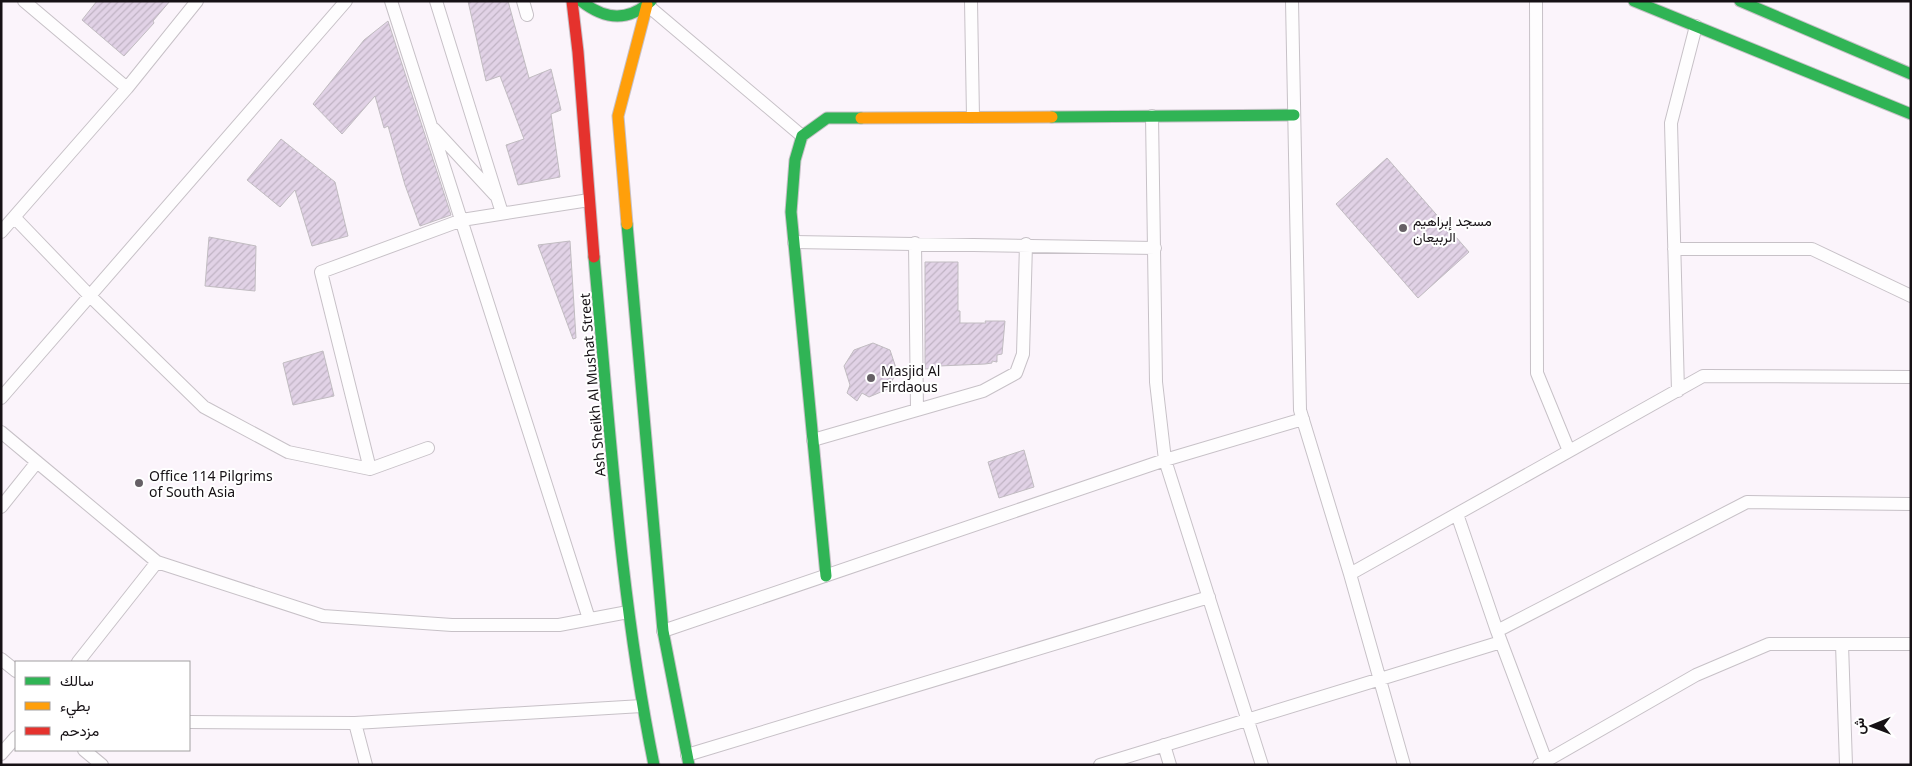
<svg xmlns="http://www.w3.org/2000/svg" width="1912" height="766" font-family="'Noto Sans',Vazirmatn,sans-serif">
	<defs>
		<pattern id="building-hatch" width="6" height="6" patternUnits="userSpaceOnUse" patternTransform="scale(1.25)"><rect width="6" height="6" fill="#e1d2e6"/><path d="M-1 1l2-2M0 6l6-6M5 7l2-2" fill="none" stroke="#c0b3c4"/></pattern>
	</defs>
	<rect width="100%" height="100%" fill="#fbf4fb"/>
	<path fill="url(#building-hatch)" stroke="#c1bcc1" d="M 97,1 L 170,1 L 153,21 L 154,23 L 124,56 L 82,20 Z
		M 468,1 L 508,1 L 529,78 L 551,69 L 561,110 L 551,114 L 560,177 L 518,185 L 506,145 L 524,139 L 500,76 L 486,81 Z
		M 388,21 L 451,215 L 420,226 L 405,185 L 388,126 L 384,128 L 375,96 L 342,134 L 313,104 L 364,40 Z
		M 281,139 L 335,182 L 348,236 L 312,246 L 295,190 L 280,207 L 247,180 Z
		M 1387,158 L 1469,252 L 1418,298 L 1336,204 Z
		M 209,237 L 256,246 L 255,291 L 205,286 Z
		M 570,241 L 576,338 L 573,339 L 538,245 Z
		M 925,262 L 958,262 L 958,311 L 960,311 L 960,323 L 986,323 L 985,321 L 1005,321 L 1002,354 L 997,355 L 997,362 L 992,361 L 992,363 L 985,364 L 939,366 L 939,368 L 925,369 Z
		M 873,343 L 890,350 L 897,371 L 888,389 L 869,397 L 862,393 L 857,401 L 847,393 L 850,385 L 844,366 L 854,350 Z
		M 323,351 L 334,396 L 293,405 L 283,363 Z
		M 1024,450 L 1034,487 L 999,498 L 988,462 Z"/>
	<g fill="none" stroke-linecap="round" stroke-linejoin="round">
		<g stroke="#c7c1c7" stroke-width="14">
			<path id="street" d="M 24,1 L 127,88
				M 391,1 L 589,619
				M 436,1 L 502,213
				M 523,1 L 527,15
				M 971,1 L 973,117
				M 1292,1 L 1300,410 L 1350,574 L 1404,765
				M 1536,1 L 1537,373 L 1569,451
				M 647,5 L 802,136
				M 1152,116 L 1156,382 L 1165,460 L 1262,765
				M 434,129 L 495,195
				M 14,217 L 90,296 L 204,407 L 288,452 L 370,469 L 428,448
				M 1,232 L 127,88 L 197,1
				M 794,242 L 1155,248
				M 915,243 L 917,410
				M 1674,249 L 1812,249 L 1911,296
				M 1678,391 L 1671,123 L 1696,26
				M 1,398 L 346,1
				M 1,432 L 37,462
				M 813,440 L 983,391 L 1016,373 L 1023,354 L 1026,244
				M 370,469 L 321,272 L 462,220 L 589,200
				M 1,507 L 37,462 L 157,562 L 323,616 L 452,625 L 559,625 L 628,612
				M 1457,514 L 1497,631 L 1546,761
				M 1350,574 L 1703,376 L 1911,377
				M 663,631 L 1165,460 L 1303,419
				M 1497,631 L 1747,502 L 1911,504
				M 1842,644 L 1846,765
				M 1,659 L 16,671
				M 78,662 L 157,562
				M 189,722 L 355,723 L 642,706
				M 355,723 L 366,765
				M 1164,745 L 1170,765
				M 84,750 L 102,765
				M 1,754 L 16,737
				M 687,755 L 1209,597
				M 1100,765 L 1501,642
				M 1539,765 L 1696,675 L 1769,644 L 1911,644"/>
		</g>
		<g stroke="#c7c1c7" stroke-width="13">
			<path id="fast" d="M 581,1 C 605,20 628,22 651,1
				M 1634,1 L 1911,114
				M 1740,1 L 1911,74
				M 1052,117 L 1294,115
				M 627,224 L 663,631 L 689,765
				M 594,257 C 610,427 620,598 654,765
				M 826,576 L 791,212 L 795,160 L 802,136 L 827,118 L 861,118"/>
		</g>
		<g stroke="#c7c1c7" stroke-width="13">
			<path id="slow" d="M 861,118 L 1052,117
				M 627,224 L 618,116 L 647,5"/>
		</g>
		<g stroke="#c7c1c7" stroke-width="13">
			<path id="jam" d="M 572,1 L 578,52 L 594,257"/>
		</g>
		<use href="#street" stroke="#fefdfe" stroke-width="12"/>
		<use href="#fast" stroke="#30b455" stroke-width="11"/>
		<use href="#slow" stroke="#ff9f0a" stroke-width="11"/>
		<use href="#jam" stroke="#e5322d" stroke-width="11"/>
	</g>
	<g fill="#666066" stroke="#fff" stroke-width="2">
		<circle cx="1403" cy="228" r="5"/>
		<circle cx="871" cy="378" r="5"/>
		<circle cx="139" cy="483" r="5"/>
	</g>
	<g text-anchor="middle" dominant-baseline="central" stroke-width="4" stroke-linejoin="round" paint-order="stroke">
		<g font-size="14" fill="#161115" stroke="#fff" text-anchor="start">
			<text x="1413" y="220">مسجد إبراهيم<tspan x="1413" dy="16">الربيعان</tspan></text>
			<text x="881" y="370">Masjid Al<tspan x="881" dy="16">Firdaous</tspan></text>
			<text x="149" y="475">Office 114 Pilgrims<tspan x="149" dy="16">of South Asia</tspan></text>
		</g>
		<g font-size="14" fill="#161115" stroke="#fff">
			<text transform="translate(592 385) rotate(-95)">Ash Sheikh Al Mushat Street</text>
		</g>
	</g>
	<rect width="1912" height="766" fill="none" stroke="#161115" stroke-width="5"/>
	<rect x="15" y="661" width="175" height="90" fill="#ffffff" stroke="#a2a0a1"/>
	<rect x="25" y="677" width="25" height="8" fill="#30b455" stroke="#a2a0a1"/>
	<text x="60" y="686" font-size="15" fill="#161115">سالك</text>
	<rect x="25" y="702" width="25" height="8" fill="#ff9f0a" stroke="#a2a0a1"/>
	<text x="60" y="711" font-size="15" fill="#161115">بطيء</text>
	<rect x="25" y="727" width="25" height="8" fill="#e5322d" stroke="#a2a0a1"/>
	<text x="60" y="736" font-size="15" fill="#161115">مزدحم</text>
	<g transform="translate(1872 726) rotate(269)" stroke="#ffffff" stroke-width="4" paint-order="stroke">
	<path d="M0-4L9 19L0 12L-9 19Z" fill="#161115"/>
	<text y="-8" font-size="14" font-weight="bold" text-anchor="middle" fill="#161115">ش</text>
	</g>
</svg>
